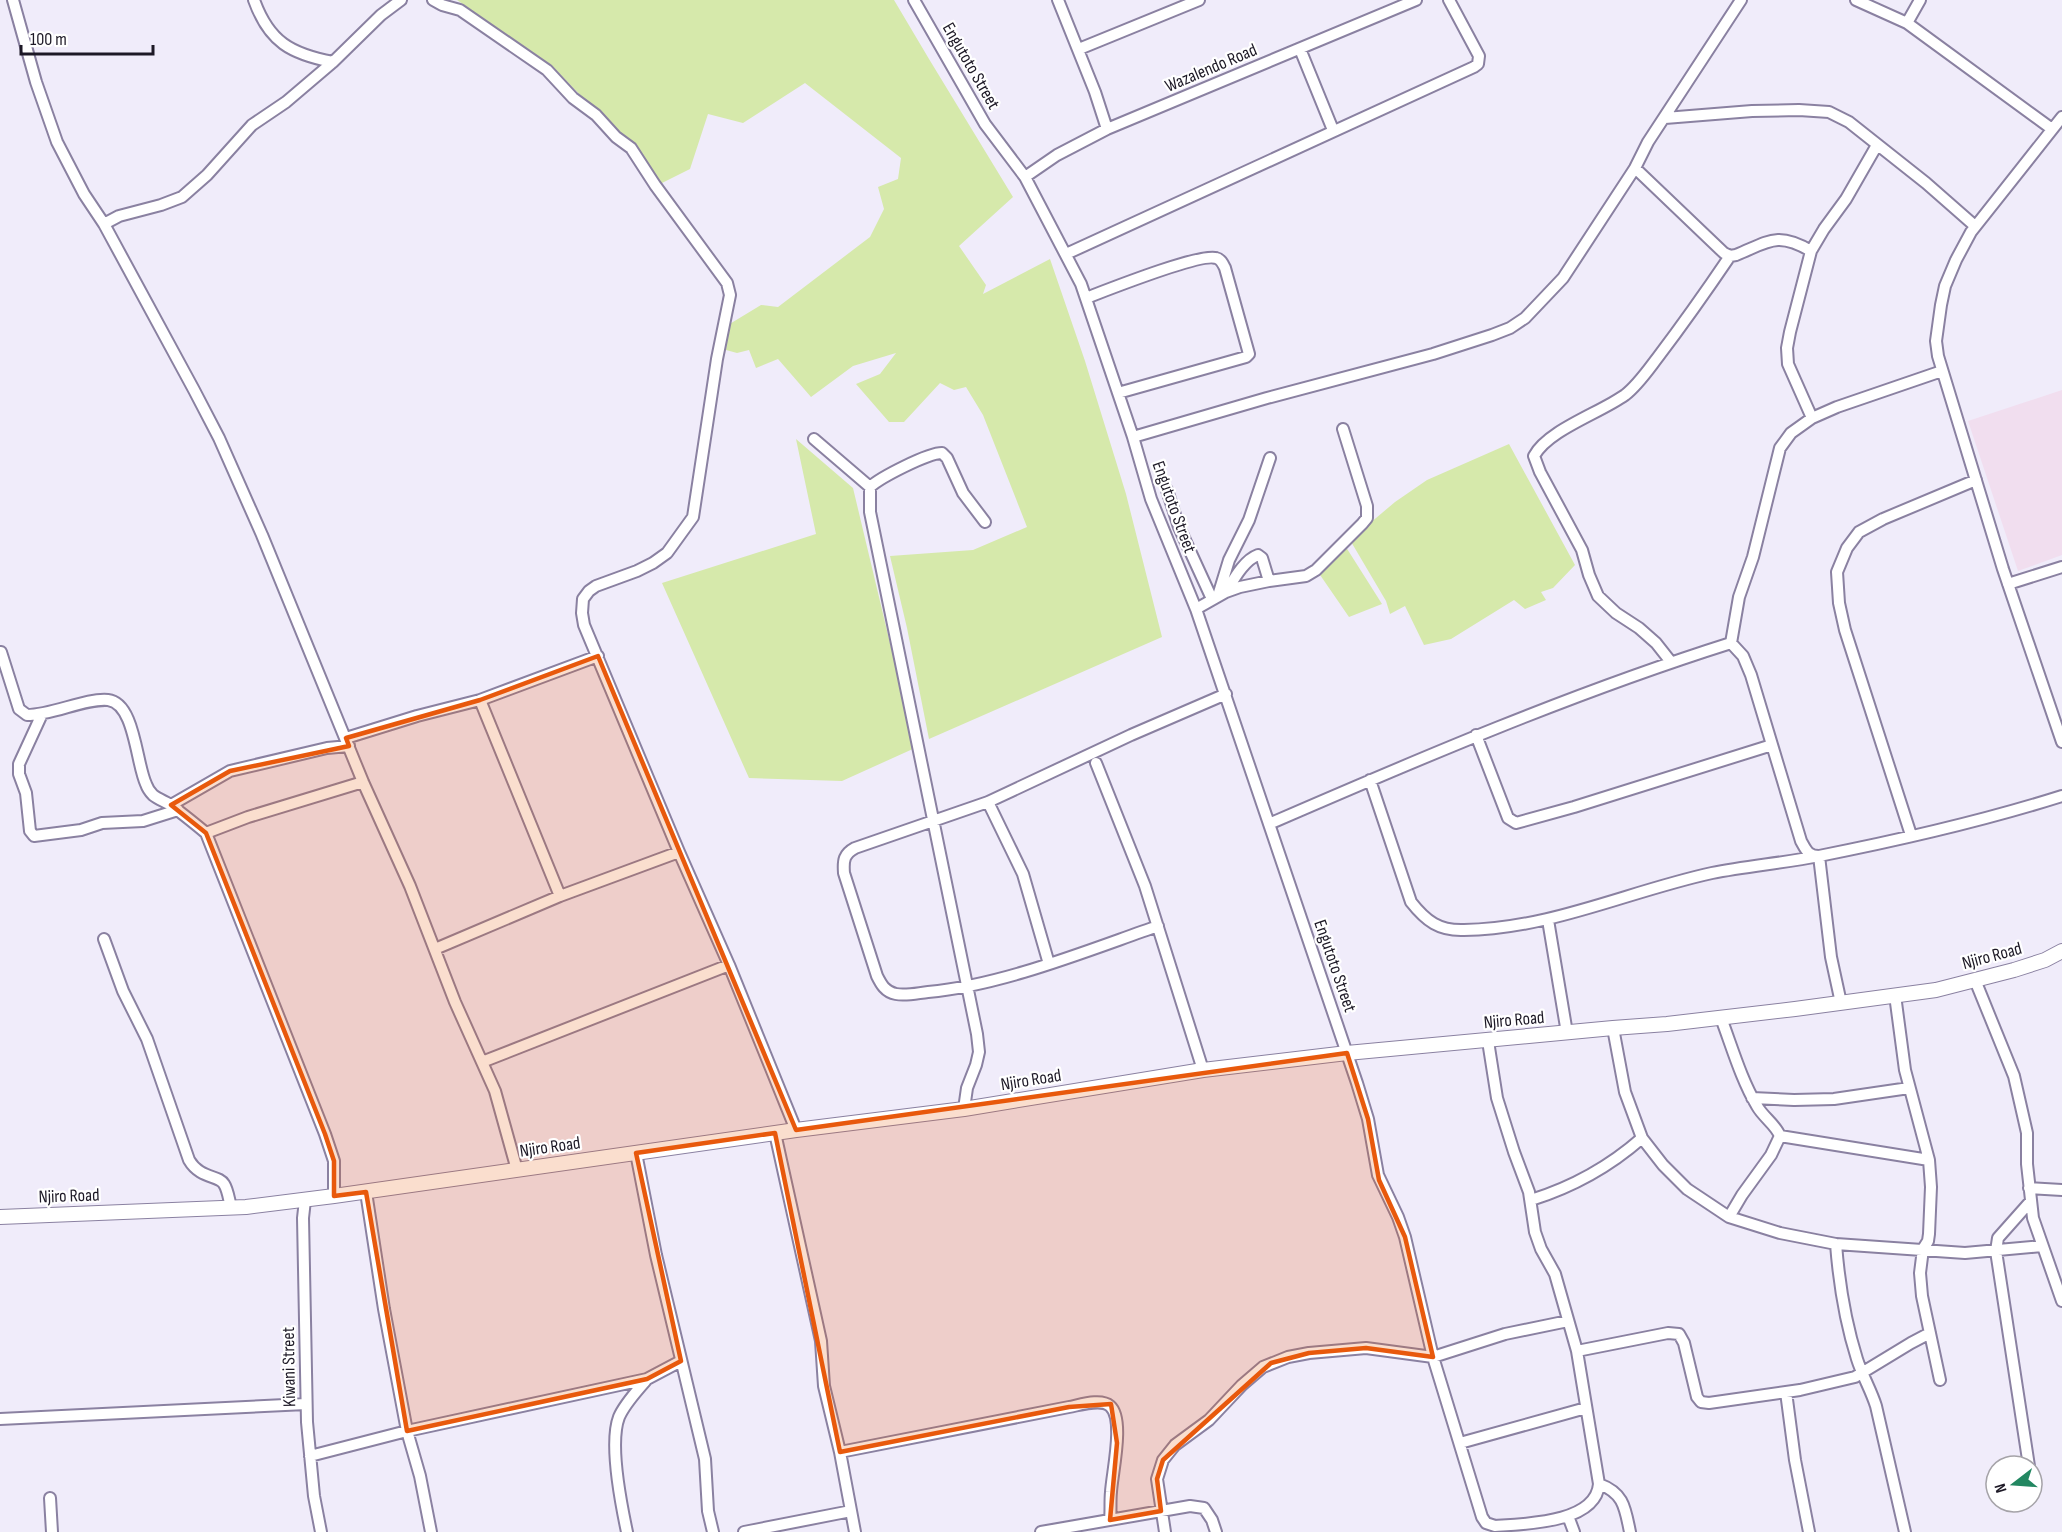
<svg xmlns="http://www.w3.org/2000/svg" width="2062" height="1532" font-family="'Sofia Sans Condensed',sans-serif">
	<rect width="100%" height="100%" fill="#f0ecfa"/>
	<path fill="#f1deef" d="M 2062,390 L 2062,555 L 2018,571 L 1968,421 Z"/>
	<path fill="#d6e9ab" d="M 457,0 L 894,0 L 929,59 L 1013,197 L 959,246 L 986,285 L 983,294 L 1050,259 L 1085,361 L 1126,494 L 1162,637 L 929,739 L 907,628 L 890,556 L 973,550 L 1027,527 L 983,415 L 966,387 L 954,390 L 940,383 L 904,422 L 889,422 L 856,384 L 880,374 L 896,353 L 853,366 L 811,397 L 778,359 L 756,368 L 749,350 L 737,353 L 726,350 L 728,325 L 761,305 L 778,307 L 870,237 L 884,209 L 878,187 L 898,179 L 901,158 L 805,83 L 743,123 L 708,114 L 690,169 L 660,184 L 619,135 L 551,65 Z
		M 796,439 L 853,488 L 915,748 L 842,781 L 749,778 L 662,583 L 816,534 Z
		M 1509,444 L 1575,565 L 1553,588 L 1541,592 L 1546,600 L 1525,609 L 1514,600 L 1451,639 L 1424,645 L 1405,606 L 1390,614 L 1386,601 L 1350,540 L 1395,502 L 1427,480 Z
		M 1344,544 L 1382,604 L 1349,617 L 1318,572 Z"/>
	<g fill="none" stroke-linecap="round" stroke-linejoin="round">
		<g stroke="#8a81a1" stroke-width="14">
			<path id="minor" d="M 13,0 L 36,82 L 57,142 L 84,194 L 104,224 L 194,390 L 219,438 L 262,535 L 363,782 L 410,886 L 455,1002 L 495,1091 L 517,1170
				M 254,0 C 269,42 291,54 333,62
				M 433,0 L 442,5 L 460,10 L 547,70 L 573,98 L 596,115 L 616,137 L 631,148 L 655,185 L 727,283 L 730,295 L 717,359 L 693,517 L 667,553 L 653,563 L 637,571 L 596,586 L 589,591 L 583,599 L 582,613 L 584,625 L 679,852 L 729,965 L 796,1130
				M 914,0 L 985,124 L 1025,177 L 1081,284 L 1133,437 L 1151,499 L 1196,609 L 1357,1083 L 1368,1119 L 1378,1175 L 1398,1217 L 1405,1237 L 1433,1357 L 1482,1517 L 1486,1523 L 1495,1526 C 1525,1524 1596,1523 1599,1484 L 1577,1351 L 1555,1274 L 1541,1249 L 1535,1232 L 1529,1192 L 1514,1152 L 1497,1098 L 1488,1041
				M 1058,0 L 1095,92 L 1107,129
				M 1856,0 L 1907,23 L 2052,129
				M 1907,23 L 1920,0
				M 1079,49 L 1199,0
				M 1300,49 L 1333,130
				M 2062,117 L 1971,232 L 1956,260 L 1945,286 L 1941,305 L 1936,341 L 1938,356 L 2003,569 L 2062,742
				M 1665,118 L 1752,111 L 1799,110 L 1829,112 L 1849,122 L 1926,183 L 1975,226
				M 1635,168 L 1724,253 L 1730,256 L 1736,255 C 1768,242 1777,231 1811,251
				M 1025,177 L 1057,155 L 1107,129 L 1416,0
				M 104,224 L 119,216 L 161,205 L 182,197 L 207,175 L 252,125 L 286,102 L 333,62 L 381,15 L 401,0
				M 1066,254 L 1474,67 L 1478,64 L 1479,56 L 1449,0
				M 1086,298 C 1107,290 1200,253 1216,258 C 1221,259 1223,264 1225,268 L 1249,354 L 1246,357 L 1118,393
				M 1812,418 L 1788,364 L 1787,348 L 1790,332 L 1811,251 L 1824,229 L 1846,199 L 1877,145
				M 1133,437 L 1267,398 L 1433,354 L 1492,335 L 1510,328 L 1525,318 L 1563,278 L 1635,168 L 1648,142 L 1741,0
				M 814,439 L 870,487
				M 1167,490 L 1179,527 L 1212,599
				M 2008,584 L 2062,567
				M 1226,592 C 1234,579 1244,560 1258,555 L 1262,558 L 1269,581
				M 1218,596 L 1229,560 L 1249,520 L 1270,458
				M 1196,609 L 1226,592 L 1240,587 L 1269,581 L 1306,576 L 1316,570 L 1362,524 L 1367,518 L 1367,506 L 1343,429
				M 1731,643 L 1743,656 L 1751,675 L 1801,841 C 1806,850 1808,856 1819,856 L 1831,957 L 1841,1003
				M 1,652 L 19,709 L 27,715 C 53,715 85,698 108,700 C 135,703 136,763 146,784 C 147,787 150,792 153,795 C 158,799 164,801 169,804 C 182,813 194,823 206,833 L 325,1134 L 334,1161 L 334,1196
				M 1671,662 L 1656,643 L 1639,628 L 1616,613 L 1598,596 L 1589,575 L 1582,550 L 1540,472 L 1534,456 C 1548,430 1600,413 1625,395 C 1638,385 1648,370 1658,357 C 1683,324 1707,290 1730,256
				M 480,700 L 560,896
				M 42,714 L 19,764 L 19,774 L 26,793 L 30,831 L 34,836 L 81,830 L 102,823 L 143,821 L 178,810
				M 1476,735 L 1508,818 L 1516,823 L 1574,807 L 1772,745
				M 346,738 L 417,716 L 480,700 L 598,656
				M 1096,763 L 1145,886 L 1203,1070
				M 1370,780 L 1411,902 C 1426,921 1439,931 1464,930 C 1550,929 1629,891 1712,873 C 1747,866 1784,863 1819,856 C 1900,840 1983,821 2062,796
				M 988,802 L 1023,874 L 1049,964
				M 171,805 L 230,771 L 327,748 L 349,746
				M 1269,824 C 1421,758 1573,693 1731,643 L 1739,597 L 1753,557 L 1780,448 L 1791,433 L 1812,418 L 1837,407 L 1942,371
				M 206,833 L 248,817 L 363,782
				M 1911,835 L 1845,630 L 1839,603 L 1837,572 L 1847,548 L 1859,532 L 1883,519 L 1976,480
				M 1548,920 L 1567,1033
				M 1158,926 C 1086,951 1003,985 928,992 C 918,993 906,996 896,994 C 885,992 881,984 877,976 L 844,873 C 843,860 844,854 855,848 L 988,802 L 1131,735 L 1226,694
				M 104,939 L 123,991 L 147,1039 L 189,1160 C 200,1179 219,1175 224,1184 C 228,1190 229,1200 231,1207
				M 435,949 L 560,896 L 679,852
				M 1975,980 L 2014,1076 L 2027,1133 L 2027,1164 L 2033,1218 L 2062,1301
				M 1895,995 L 1905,1070 L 1929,1160 L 1931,1187 L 1929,1234 L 1928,1241 L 1923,1249 L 1920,1273 L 1922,1296 L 1940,1380
				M 1721,1018 C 1732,1047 1741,1079 1757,1106 C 1763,1117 1776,1125 1780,1136 L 1771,1155 L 1742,1195 L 1729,1217
				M 1613,1028 L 1625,1092 L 1642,1138 L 1663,1165 L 1687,1189 L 1729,1217 L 1780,1233 L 1836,1244 L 1965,1253 L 2042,1246
				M 482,1062 L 729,965
				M 1752,1098 L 1794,1100 L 1834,1099 L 1909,1088
				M 964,1109 L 967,1088 L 976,1065 L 979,1052 L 977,1034 L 870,512 L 870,487 C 881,477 928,453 942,453 L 947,458 L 963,493 L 985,522
				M 775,1133 L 821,1341 L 824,1386 L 840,1452 L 855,1532
				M 1780,1136 L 1929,1160
				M 636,1153 L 656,1255 L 705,1459 L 708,1511 L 713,1532
				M 2029,1188 L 2062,1190
				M 366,1192 L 384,1309 L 407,1431 L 420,1476 L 431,1532
				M 305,1200 L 303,1218 L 307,1422 L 314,1496 L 321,1532
				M 1531,1200 C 1573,1187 1609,1167 1642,1138
				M 1836,1244 C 1839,1283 1845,1321 1857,1359 C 1862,1375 1871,1390 1876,1406 L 1905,1532
				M 1577,1351 L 1668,1333 L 1679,1334 L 1684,1343 L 1697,1397 L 1701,1402 L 1709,1403 L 1800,1390 L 1855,1377 L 1911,1343 L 1930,1333
				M 1786,1392 L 1795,1460 L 1809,1532
				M 0,1419 L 306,1404
				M 1460,1443 L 1586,1408
				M 840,1452 L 1069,1407 C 1080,1405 1101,1398 1110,1406 C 1125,1419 1112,1473 1111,1492 C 1110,1501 1111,1511 1110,1520
				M 310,1456 L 407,1431 L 647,1379 L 681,1361
				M 2029,1466 L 1996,1251 L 1998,1238 L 2030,1202
				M 1599,1484 C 1624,1493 1625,1508 1630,1532
				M 50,1498 L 52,1532
				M 1568,1516 L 1574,1532
				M 627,1532 C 621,1504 609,1443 619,1417 C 625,1403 638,1390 647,1379
				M 744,1532 L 851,1511
				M 1041,1532 L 1190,1506 L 1204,1508 L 1212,1520 L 1216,1532
				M 1165,1532 L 1157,1479 L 1163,1460 L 1175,1445 L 1209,1420 L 1242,1385 L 1263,1367 L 1288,1357 L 1309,1353 L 1366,1348 L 1433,1357 L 1505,1334 L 1568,1321"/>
		</g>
		<g stroke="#8a81a1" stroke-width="16">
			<path id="tertiary" d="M 0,1217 L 246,1207 L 334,1196 L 796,1130 L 964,1109 L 1203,1070 L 1347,1053 L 1613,1028 L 1667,1024 L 1795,1009 L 1936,990 L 2014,970 L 2045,960 L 2062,951"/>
		</g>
		<use href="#minor" stroke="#fff" stroke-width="10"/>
		<use href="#tertiary" stroke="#fff" stroke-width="14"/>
	</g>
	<path fill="#e8590c" fill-opacity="0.2" stroke="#e8590c" stroke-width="4.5" stroke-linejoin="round" d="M 598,656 L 796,1130 L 1347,1053 L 1368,1119 L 1379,1180 L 1405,1237 L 1433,1357 L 1366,1348 L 1309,1353 L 1271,1363 L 1163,1460 L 1157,1479 L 1161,1511 L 1110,1520 L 1117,1443 L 1111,1404 L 1069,1407 L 840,1452 L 775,1133 L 636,1153 L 681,1361 L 647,1379 L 407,1431 L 366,1192 L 334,1196 L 334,1161 L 325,1134 L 206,833 L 171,805 L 230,771 L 349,746 L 346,738 L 480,700 Z"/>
	<g text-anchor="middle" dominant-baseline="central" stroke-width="4.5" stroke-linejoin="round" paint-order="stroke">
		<g font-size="18" fill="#1d1926" stroke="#fff">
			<text transform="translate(971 66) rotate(60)">Engutoto Street</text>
			<text transform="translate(1211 68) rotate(-23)">Wazalendo Road</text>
			<text transform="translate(1174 507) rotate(70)">Engutoto Street</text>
			<text transform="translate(1992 956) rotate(-15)">Njiro Road</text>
			<text transform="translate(1335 966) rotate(71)">Engutoto Street</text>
			<text transform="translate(1514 1020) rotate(-5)">Njiro Road</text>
			<text transform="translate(1031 1080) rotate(-9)">Njiro Road</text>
			<text transform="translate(550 1147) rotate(-8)">Njiro Road</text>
			<text transform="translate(69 1196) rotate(-2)">Njiro Road</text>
			<text transform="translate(289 1367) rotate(-91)">Kiwani Street</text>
		</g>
	</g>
	<g transform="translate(2014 1484) rotate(253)"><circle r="28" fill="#ffffff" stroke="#a5a3a8" stroke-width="1.5"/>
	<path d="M0-4.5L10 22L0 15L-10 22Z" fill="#228761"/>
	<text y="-9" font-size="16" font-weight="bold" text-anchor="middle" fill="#1d1926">N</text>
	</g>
	<path d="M21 45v9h132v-9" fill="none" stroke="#1d1926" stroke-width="3"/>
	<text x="30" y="45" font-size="18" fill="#1d1926" stroke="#ffffff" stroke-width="4.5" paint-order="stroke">100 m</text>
</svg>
